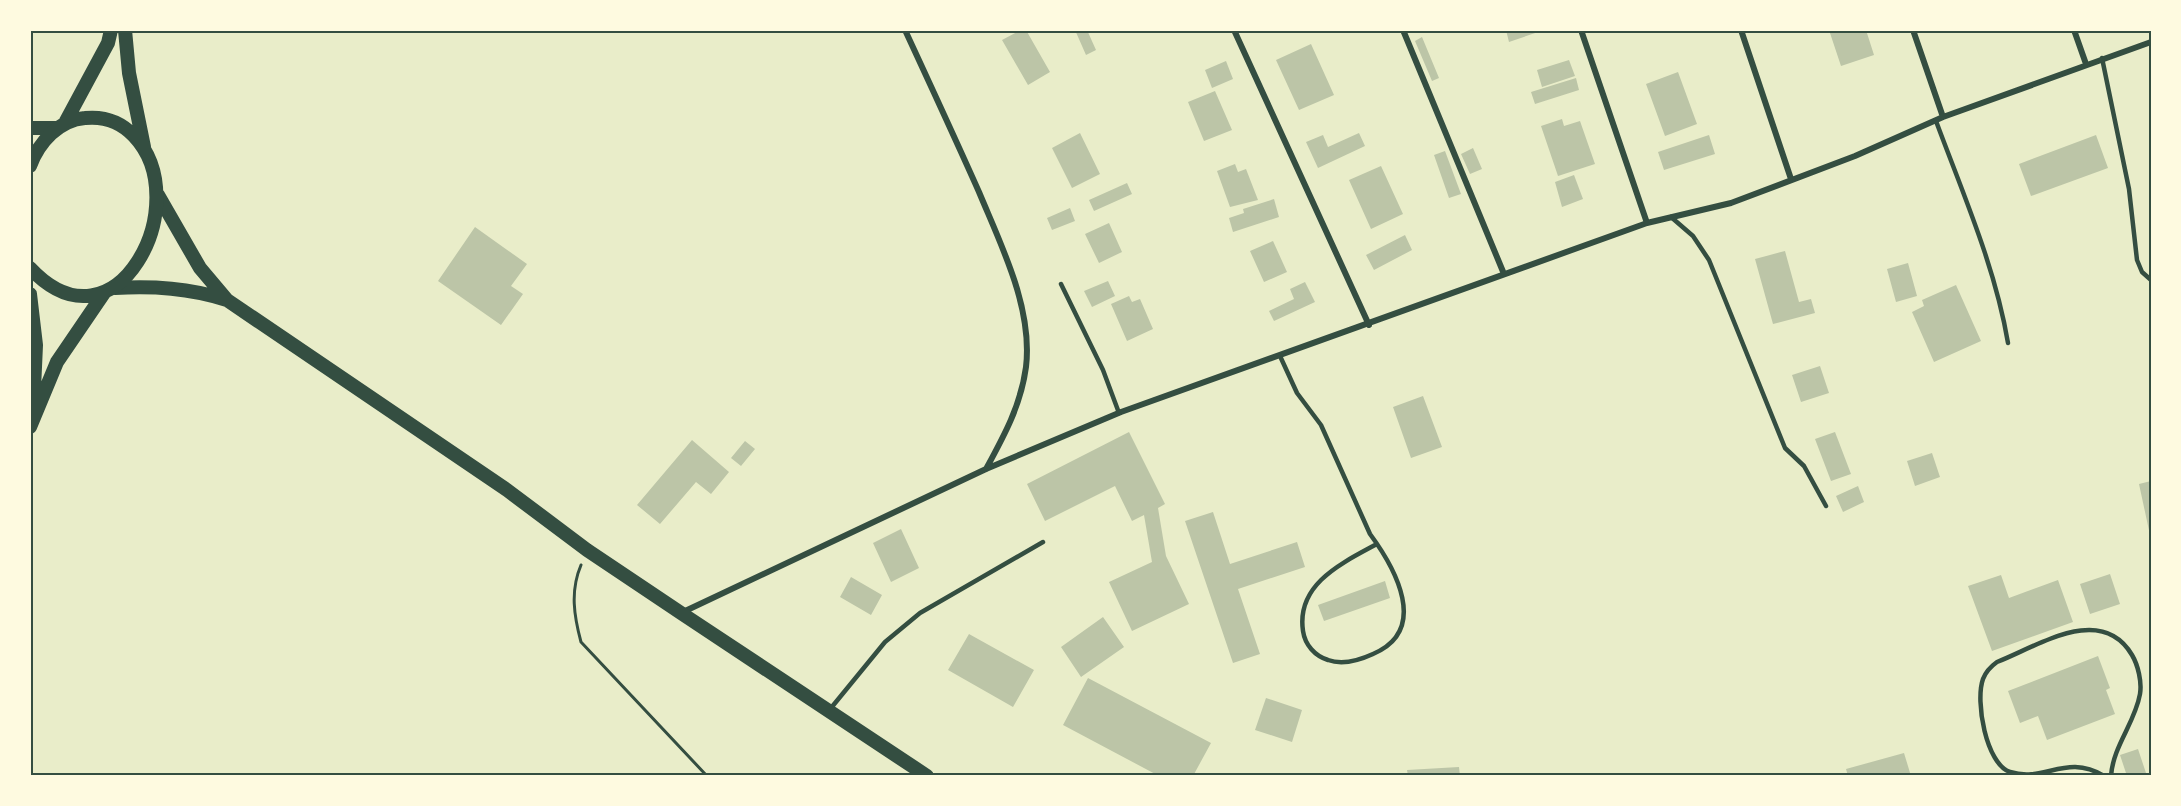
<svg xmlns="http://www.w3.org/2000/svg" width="2181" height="806" font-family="'PT Sans',sans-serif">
	<rect width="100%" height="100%" fill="#e9edc9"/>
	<path fill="#bcc5a7" d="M 1021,30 L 1026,30 L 1050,72 L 1028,85 L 1002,40 Z
		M 1075,30 L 1087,30 L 1096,50 L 1086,55 Z
		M 1506,30 L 1544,30 L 1509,42 Z
		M 1829,30 L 1866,30 L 1874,55 L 1841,66 Z
		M 1422,37 L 1439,78 L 1432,81 L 1415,41 Z
		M 1311,44 L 1334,95 L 1299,110 L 1276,60 Z
		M 1569,60 L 1575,76 L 1542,87 L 1537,70 Z
		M 1226,61 L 1233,79 L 1212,88 L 1205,70 Z
		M 1678,72 L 1697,124 L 1665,136 L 1646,84 Z
		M 1576,78 L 1579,90 L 1535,104 L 1531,92 Z
		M 1215,91 L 1232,130 L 1204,141 L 1188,102 Z
		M 1562,119 L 1564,126 L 1580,121 L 1595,164 L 1558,176 L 1541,126 Z
		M 1080,133 L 1100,174 L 1072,188 L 1052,148 Z
		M 1359,133 L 1365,146 L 1318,168 L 1306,142 L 1323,135 L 1328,147 Z
		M 1709,135 L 1715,154 L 1664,170 L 1658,152 Z
		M 2096,135 L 2108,168 L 2031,196 L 2019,164 Z
		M 1473,148 L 1482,169 L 1470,174 L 1461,154 Z
		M 1445,151 L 1461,194 L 1449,198 L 1434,155 Z
		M 1235,164 L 1238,172 L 1246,169 L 1258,200 L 1230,207 L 1217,171 Z
		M 1381,166 L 1403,214 L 1371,229 L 1349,180 Z
		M 1574,175 L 1583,199 L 1562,207 L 1555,182 Z
		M 1127,183 L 1132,194 L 1094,211 L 1089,200 Z
		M 1274,199 L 1279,217 L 1233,232 L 1229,218 L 1244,213 L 1243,209 Z
		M 1070,208 L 1075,221 L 1052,230 L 1047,218 Z
		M 1109,223 L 1122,252 L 1099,263 L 1085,234 Z
		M 475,227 L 527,264 L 511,286 L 523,294 L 501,325 L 438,281 Z
		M 1405,235 L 1412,250 L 1374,270 L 1366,255 Z
		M 1273,241 L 1287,272 L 1264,282 L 1250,251 Z
		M 1785,251 L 1799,302 L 1811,299 L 1815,313 L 1773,324 L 1755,259 Z
		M 1908,263 L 1917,296 L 1896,302 L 1887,269 Z
		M 1108,281 L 1115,296 L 1092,307 L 1084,291 Z
		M 1305,282 L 1315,302 L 1274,321 L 1269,311 L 1294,299 L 1290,289 Z
		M 1956,285 L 1981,341 L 1934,362 L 1912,312 L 1924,306 L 1922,300 Z
		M 1129,296 L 1132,302 L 1140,299 L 1153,329 L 1127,341 L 1111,304 Z
		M 1820,366 L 1829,393 L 1801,402 L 1792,375 Z
		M 1423,396 L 1442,447 L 1411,458 L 1393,407 Z
		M 1129,432 L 1165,504 L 1158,508 L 1166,556 L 1189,604 L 1132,631 L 1109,582 L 1152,562 L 1144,515 L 1132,521 L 1115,486 L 1045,521 L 1027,484 Z
		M 1835,432 L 1851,474 L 1831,481 L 1815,439 Z
		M 692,440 L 729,472 L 711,494 L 696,482 L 660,524 L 637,505 Z
		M 745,441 L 755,449 L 741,466 L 731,458 Z
		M 1932,453 L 1940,477 L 1915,486 L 1907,461 Z
		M 2151,481 L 2151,535 L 2150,535 L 2139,484 Z
		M 1858,486 L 1864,502 L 1843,512 L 1836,496 Z
		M 1213,512 L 1230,564 L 1297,542 L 1305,567 L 1238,589 L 1260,654 L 1233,663 L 1185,521 Z
		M 901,529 L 919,568 L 891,582 L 873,543 Z
		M 2110,574 L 2120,604 L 2090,614 L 2080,584 Z
		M 2001,575 L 2009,598 L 2058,580 L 2073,622 L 1992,651 L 1968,586 Z
		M 851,577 L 882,595 L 871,615 L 840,597 Z
		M 1385,581 L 1390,598 L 1324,621 L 1318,605 Z
		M 1103,617 L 1124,647 L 1081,677 L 1061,647 Z
		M 969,634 L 1034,670 L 1013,707 L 948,670 Z
		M 2098,656 L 2110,688 L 2106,690 L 2115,714 L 2047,740 L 2038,716 L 2020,723 L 2008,691 Z
		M 1088,678 L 1211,743 L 1193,776 L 1159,776 L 1063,725 Z
		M 1266,698 L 1302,710 L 1292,742 L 1255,730 Z
		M 2138,749 L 2147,776 L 2127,776 L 2120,755 Z
		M 1904,753 L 1911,776 L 1848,776 L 1846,769 Z
		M 1459,767 L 1460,776 L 1408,776 L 1407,770 Z"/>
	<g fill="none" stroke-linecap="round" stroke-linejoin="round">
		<path stroke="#344e41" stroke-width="3" d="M 581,565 C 570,591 574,616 581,642 L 707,776"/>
		<path stroke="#344e41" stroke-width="4.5" d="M 2102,58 L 2129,189 L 2137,260 L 2142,272 L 2151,280
			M 1936,121 C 1963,194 1995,266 2008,343
			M 1671,217 L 1693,236 L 1709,260 L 1785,448 L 1804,466 L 1826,506
			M 1061,284 L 1103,370 L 1119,413
			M 1280,356 L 1297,393 L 1321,425 L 1370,534 C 1395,568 1430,630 1373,654 C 1360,660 1342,665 1328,660 C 1315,656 1305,645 1303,631 C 1296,584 1342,563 1377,544
			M 831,708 L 885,642 L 920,613 L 1043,542
			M 2104,776 C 2066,753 2045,783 2010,772 C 1986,764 1975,701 1983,679 C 1986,671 1990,667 1997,662 C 2038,646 2101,603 2132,655 C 2138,665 2142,682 2140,694 C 2135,723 2113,746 2111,776"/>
		<path stroke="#344e41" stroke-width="6" d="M 905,30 C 930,84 955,138 979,192 C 1001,245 1033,308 1026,367 C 1021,405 1004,436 986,469
			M 1234,30 L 1369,325
			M 1403,30 L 1504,274
			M 1581,30 L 1647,223
			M 1741,30 L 1791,179
			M 1913,30 L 1943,117
			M 2074,30 L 2086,64
			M 683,612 L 986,469 L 1121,412 L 1647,223 L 1731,203 L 1855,156 L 1943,117 L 2151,42"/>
		<path stroke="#344e41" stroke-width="14" d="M 30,128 L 56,128
			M 158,195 L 200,268 L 227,300 L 507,490 L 587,550 L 681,613 L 927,776
			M 115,288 C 154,286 189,288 227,300"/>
		<path stroke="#344e41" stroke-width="14" d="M 125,30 L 129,73 L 144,147
			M 66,121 L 108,43 L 111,30
			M 30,166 C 39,142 59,120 85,118 C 105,116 121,122 134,136 C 197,202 116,360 30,268
			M 30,294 L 36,345 L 33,411
			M 30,427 L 57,362 L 104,293"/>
	</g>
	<rect width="2181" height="806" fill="none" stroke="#fefae0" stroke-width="63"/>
	<rect x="32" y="32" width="2118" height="742" fill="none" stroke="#344e41" stroke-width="2"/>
</svg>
